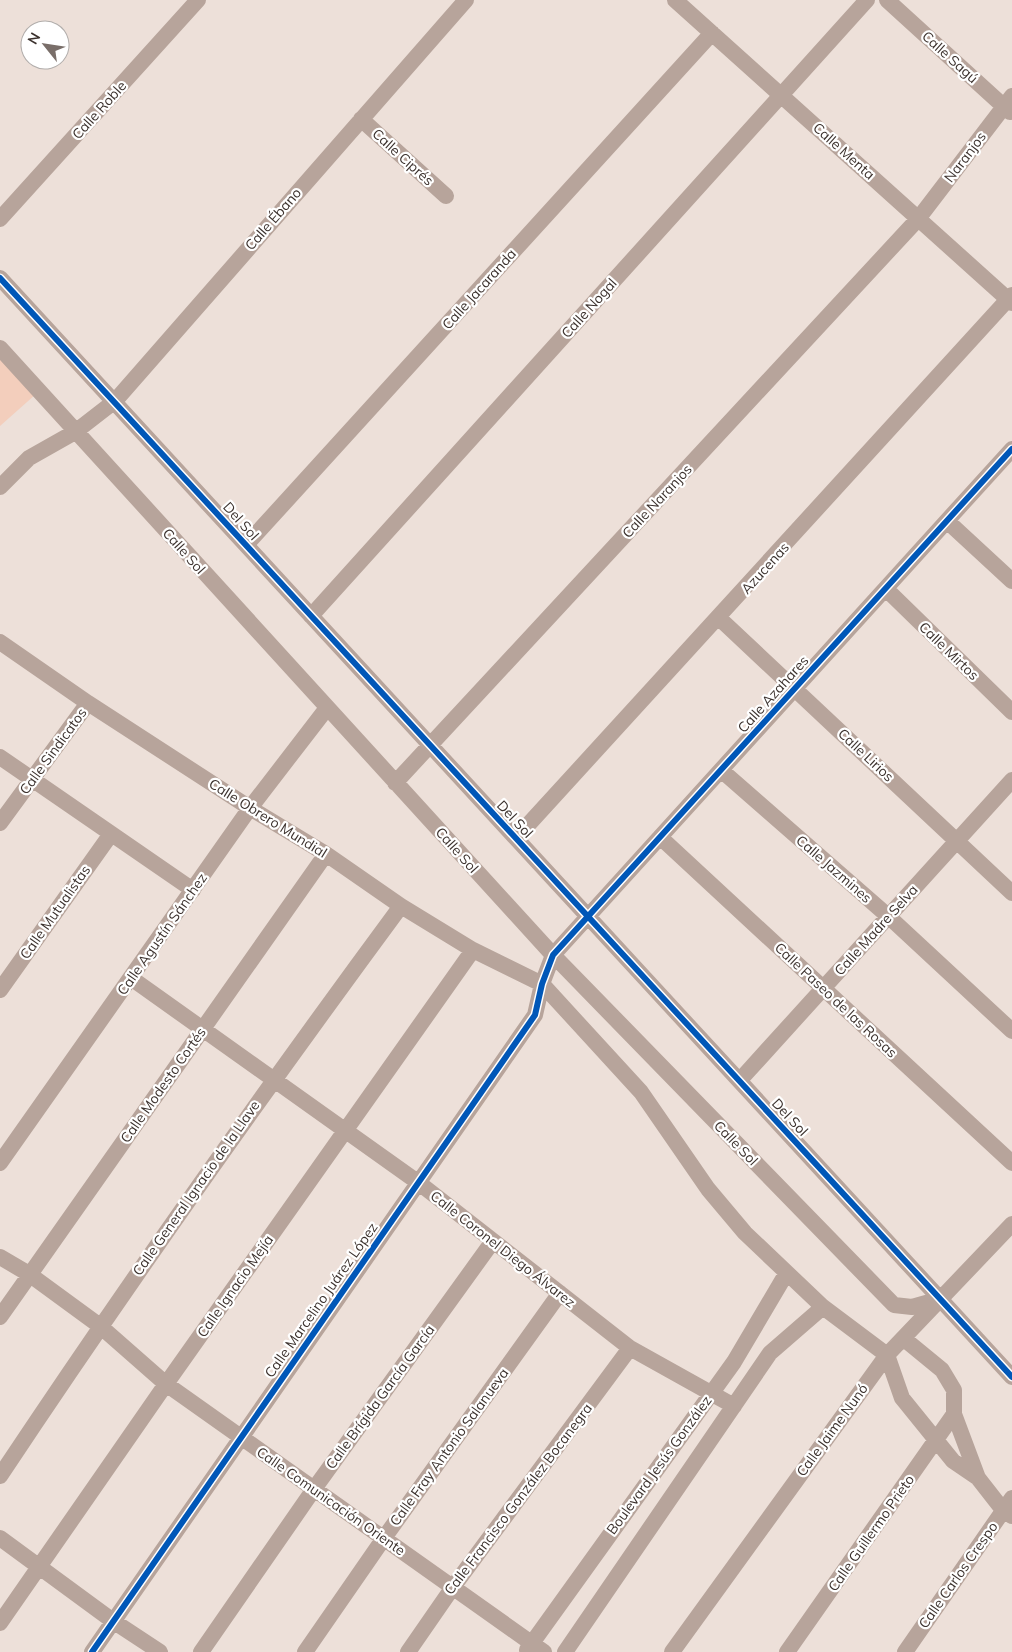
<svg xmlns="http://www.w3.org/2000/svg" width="1012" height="1652" font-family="Mulish,sans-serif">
	<rect width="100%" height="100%" fill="#ede0d9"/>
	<path fill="#f3cebc" d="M 0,354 L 36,394 L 0,426 Z"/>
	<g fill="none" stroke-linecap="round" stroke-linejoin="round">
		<path stroke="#b7a49b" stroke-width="16" d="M 675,0 L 1012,303
			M 887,0 L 1010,112
			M 361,119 L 446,196
			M 0,219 L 198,0
			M 0,278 L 1012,1377
			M 0,348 L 553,955 L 894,1305 L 912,1307 L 940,1299
			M 0,487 L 29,458 L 75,432 L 115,401 L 466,0
			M 947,521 L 1012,581
			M 246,545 L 712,33
			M 886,589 L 1012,712
			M 311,616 L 867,0
			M 719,618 L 1012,893
			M 0,642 L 88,703 L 250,808 L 326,854 L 401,906 L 473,950 L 542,984 L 641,1092 L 708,1189 L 745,1233 L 823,1307 L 887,1355 L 902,1398 L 953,1461 L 978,1478
			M 0,757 L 193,890
			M 721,770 L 888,916 L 1012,1031
			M 395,783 L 918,219 L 1012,96
			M 0,823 L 88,703
			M 660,837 L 1012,1163
			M 516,838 L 1012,295
			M 131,978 L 419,1183 L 630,1348 L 734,1406
			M 0,990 L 111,834
			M 740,1080 L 1012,780
			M 0,1163 L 250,808 L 327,708
			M 0,1257 L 29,1274 L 100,1326 L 166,1384 L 544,1652
			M 0,1317 L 326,854
			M 903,1338 L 942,1370 L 954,1390 L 954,1414 L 978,1478 L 1003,1510 L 1012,1516
			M 0,1476 C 129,1282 263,1093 401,906
			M 0,1538 L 113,1621 L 160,1652
			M 0,1623 L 166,1384 L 473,950
			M 527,1650 L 734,1362 L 786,1274
			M 92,1652 L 535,1015 L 542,984 L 553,955 L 1012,449
			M 201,1652 L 314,1489 L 493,1241
			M 305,1652 L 384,1538 L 560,1293
			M 408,1652 L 453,1587 L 630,1348
			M 565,1652 L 770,1353 L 823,1307
			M 672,1652 L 887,1355 L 1012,1224
			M 787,1652 L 954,1414
			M 905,1652 L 1012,1498"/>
		<g stroke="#fff" stroke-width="9">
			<path id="cycleway" d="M 0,278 L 1012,1377
				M 92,1652 L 535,1015 L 542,984 L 553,955 L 1012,449"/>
		</g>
		<use href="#cycleway" stroke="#0057b8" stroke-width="6"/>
	</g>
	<g text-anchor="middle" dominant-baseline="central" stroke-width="4.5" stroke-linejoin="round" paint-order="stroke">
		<g font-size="14" fill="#3b312d" stroke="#fff">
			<text transform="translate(950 57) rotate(42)">Calle Sagú</text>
			<text transform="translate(99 110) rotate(-48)">Calle Roble</text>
			<text transform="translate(844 151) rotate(42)">Calle Menta</text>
			<text transform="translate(403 157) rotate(42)">Calle Ciprés</text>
			<text transform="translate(965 157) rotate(-53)">Naranjos</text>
			<text transform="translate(273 219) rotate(-49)">Calle Ébano</text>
			<text transform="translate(479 289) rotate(-48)">Calle Jacaranda</text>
			<text transform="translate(589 308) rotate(-48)">Calle Nogal</text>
			<text transform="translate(657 501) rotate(-47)">Calle Naranjos</text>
			<text transform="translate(241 521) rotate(48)">Del Sol</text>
			<text transform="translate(184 551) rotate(48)">Calle Sol</text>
			<text transform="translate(765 568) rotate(-48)">Azucenas</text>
			<text transform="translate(949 651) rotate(44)">Calle Mirtos</text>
			<text transform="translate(773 694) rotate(-48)">Calle Azahares</text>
			<text transform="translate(53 751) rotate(-54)">Calle Sindicatos</text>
			<text transform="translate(866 755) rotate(43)">Calle Lirios</text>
			<text transform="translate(268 818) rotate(32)">Calle Obrero Mundial</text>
			<text transform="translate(515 819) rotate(47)">Del Sol</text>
			<text transform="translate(457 850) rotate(48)">Calle Sol</text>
			<text transform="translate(834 869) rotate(41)">Calle Jazmines</text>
			<text transform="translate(55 912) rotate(-55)">Calle Mutualistas</text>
			<text transform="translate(876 930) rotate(-48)">Calle Madre Selva</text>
			<text transform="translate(162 934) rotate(-55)">Calle Agustín Sánchez</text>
			<text transform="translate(836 1000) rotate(43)">Calle Paseo de las Rosas</text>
			<text transform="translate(163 1085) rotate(-55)">Calle Modesto Cortés</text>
			<text transform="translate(790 1117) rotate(47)">Del Sol</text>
			<text transform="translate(736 1143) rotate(46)">Calle Sol</text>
			<text transform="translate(196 1188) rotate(-55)">Calle General Ignacio de la Llave</text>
			<text transform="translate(503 1249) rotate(38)">Calle Coronel Diego Álvarez</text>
			<text transform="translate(235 1286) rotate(-55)">Calle Ignacio Mejía</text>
			<text transform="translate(321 1300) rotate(-55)">Calle Marcelino Juárez López</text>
			<text transform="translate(380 1397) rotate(-54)">Calle Brígida García García</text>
			<text transform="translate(832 1430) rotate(-54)">Calle Jaime Nunó</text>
			<text transform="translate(449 1447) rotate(-54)">Calle Fray Antonio Salanueva</text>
			<text transform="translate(659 1465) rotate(-54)">Boulevard Jesús González</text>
			<text transform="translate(518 1499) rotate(-53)">Calle Francisco González Bocanegra</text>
			<text transform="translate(331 1501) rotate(35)">Calle Comunicación Oriente</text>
			<text transform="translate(871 1533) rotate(-55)">Calle Guillermo Prieto</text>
			<text transform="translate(958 1575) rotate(-55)">Calle Carlos Crespo</text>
		</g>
	</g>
	<g transform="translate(45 45) rotate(300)"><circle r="24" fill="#ffffff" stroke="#b1adab"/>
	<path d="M0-4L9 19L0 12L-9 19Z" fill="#796e69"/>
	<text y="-8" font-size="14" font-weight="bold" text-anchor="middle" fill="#3b312d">N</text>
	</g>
</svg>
